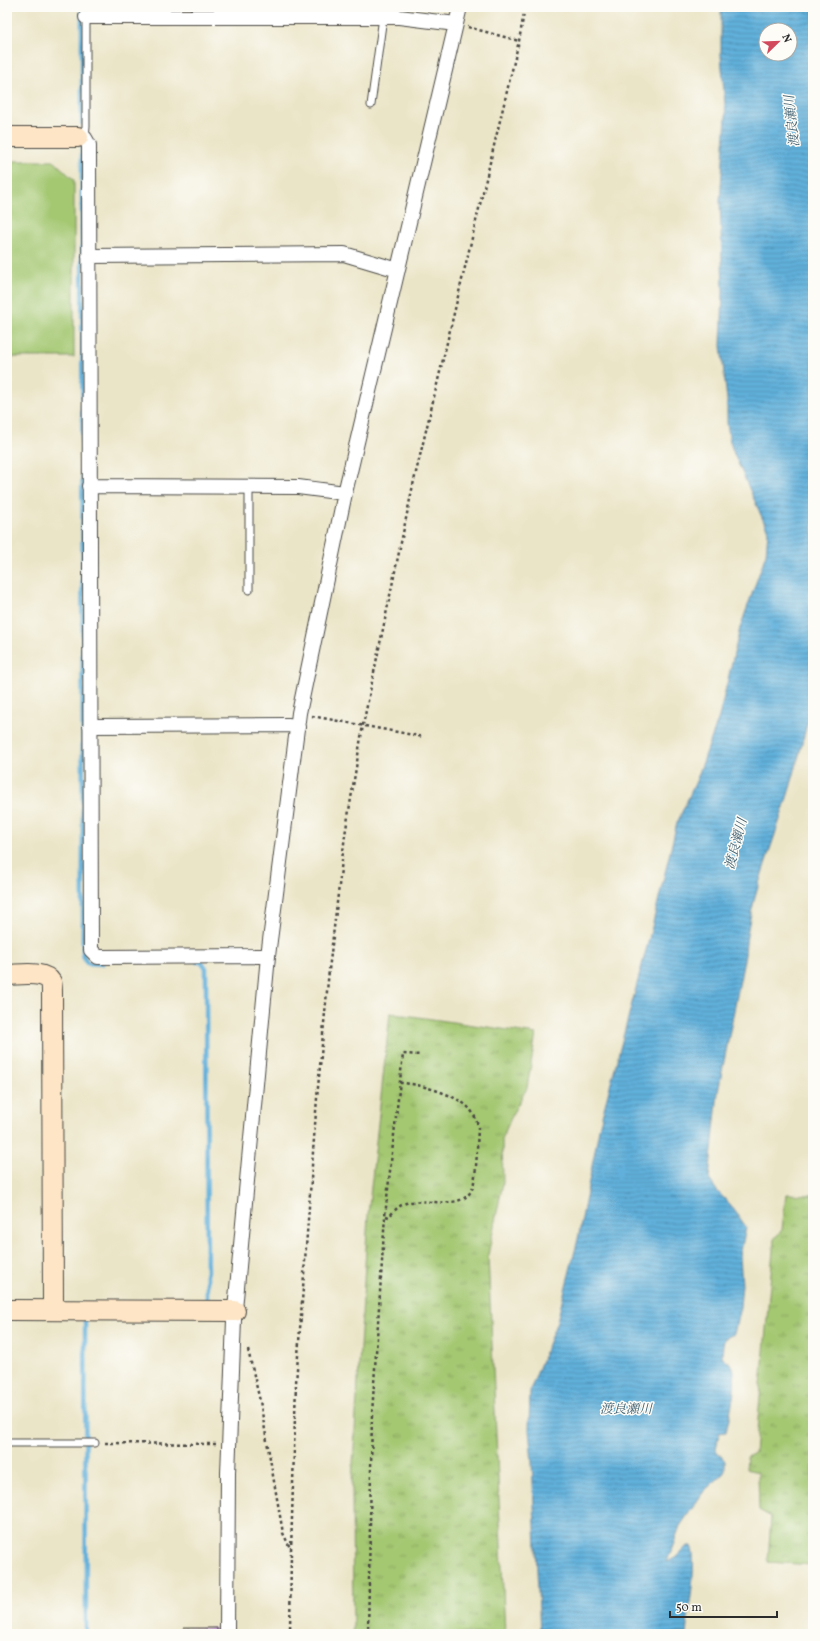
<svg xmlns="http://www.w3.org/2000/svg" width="820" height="1641" font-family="Vollkorn,'Noto Serif JP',serif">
	<defs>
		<pattern id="grass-tufts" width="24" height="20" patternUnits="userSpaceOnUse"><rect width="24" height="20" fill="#a4c872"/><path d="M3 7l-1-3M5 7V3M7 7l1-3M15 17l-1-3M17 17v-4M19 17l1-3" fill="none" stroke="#86a35e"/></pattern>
		<pattern id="water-rules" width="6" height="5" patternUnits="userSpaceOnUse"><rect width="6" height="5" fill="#60b0db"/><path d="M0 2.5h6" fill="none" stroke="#4f8fb2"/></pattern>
		<pattern id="building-back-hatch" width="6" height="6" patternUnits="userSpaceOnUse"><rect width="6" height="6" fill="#c79dda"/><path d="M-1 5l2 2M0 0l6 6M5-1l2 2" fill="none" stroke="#a280b1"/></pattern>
	</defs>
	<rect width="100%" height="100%" fill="#fdfcf7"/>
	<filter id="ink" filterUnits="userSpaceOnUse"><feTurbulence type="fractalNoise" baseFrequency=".025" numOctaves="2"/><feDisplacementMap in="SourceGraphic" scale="8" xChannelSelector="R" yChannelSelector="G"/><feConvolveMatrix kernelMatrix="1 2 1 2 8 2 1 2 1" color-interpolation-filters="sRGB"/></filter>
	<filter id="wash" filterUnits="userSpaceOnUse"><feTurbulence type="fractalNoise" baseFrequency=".012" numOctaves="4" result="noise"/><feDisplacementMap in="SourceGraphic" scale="16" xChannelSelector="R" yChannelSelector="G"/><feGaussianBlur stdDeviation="0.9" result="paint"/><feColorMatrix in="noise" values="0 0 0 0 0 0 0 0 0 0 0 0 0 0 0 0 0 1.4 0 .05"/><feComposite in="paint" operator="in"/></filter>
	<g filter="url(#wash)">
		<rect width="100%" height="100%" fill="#ebe5c8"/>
		<path fill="url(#grass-tufts)" stroke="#687a4e" d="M 390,1013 L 536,1034 L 527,1088 L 514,1111 L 502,1139 L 503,1183 L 488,1255 L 505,1634 L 353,1634 L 352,1481 L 368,1215 Z
			M 786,1194 L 813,1195 L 813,1565 L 768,1562 L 771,1517 L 759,1510 L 758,1472 L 746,1469 L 747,1457 L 755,1453 L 774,1239 L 782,1230 Z"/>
		<path fill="#a4c872" stroke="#687a4e" d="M 7,161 L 54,161 L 74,180 L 74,357 L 7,357 Z"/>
		<path fill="url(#water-rules)" stroke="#466e83" fill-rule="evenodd" d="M 721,7 L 813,7 L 813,701 C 803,738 795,775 783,810 C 768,858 748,905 745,955 L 718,1092 L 709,1179 L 717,1191 L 730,1204 L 746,1227 L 740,1256 L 742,1285 L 740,1307 L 734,1334 L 725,1338 L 723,1345 L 722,1356 C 725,1361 731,1362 733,1367 C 738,1385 730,1414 726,1432 L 719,1433 L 716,1450 L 725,1461 L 725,1471 L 722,1475 L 704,1491 L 680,1526 L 667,1562 L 675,1558 L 687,1546 L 691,1546 C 698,1559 688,1616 686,1634 L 540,1634 L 532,1462 L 529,1430 L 530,1391 L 557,1321 L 578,1239 L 600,1124 L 650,935 L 677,823 L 697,779 L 719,717 L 740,628 L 766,554 L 768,531 L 734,454 L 730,442 L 727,423 L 727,400 L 721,346 L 723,291 L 720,201 L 726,117 L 721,55 ZM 766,30 L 790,30 L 790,54 L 766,54 Z"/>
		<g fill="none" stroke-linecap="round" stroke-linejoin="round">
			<path stroke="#60b0db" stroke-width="4.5" d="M 82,7 L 82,123
				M 82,149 L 83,955 L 87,963 L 102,964
				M 197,962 L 202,962 L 206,968 L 207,1302
				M 85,1320 L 86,1634"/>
		</g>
		<g id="blocks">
			<path fill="url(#building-back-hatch)" d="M 184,1628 L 217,1628 L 217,1634 L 184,1634 Z"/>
		</g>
	</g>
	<g filter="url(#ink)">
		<use href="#blocks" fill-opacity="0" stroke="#484743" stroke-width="1"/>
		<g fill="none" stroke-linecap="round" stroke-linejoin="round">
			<g stroke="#484743" stroke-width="9">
				<path id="lane" d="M 371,105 L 383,17
					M 85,138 L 86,126 L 86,7
					M 249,590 L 249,486
					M 7,1443 L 95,1443"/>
			</g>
			<g stroke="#484743" stroke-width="16">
				<path id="street" d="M 86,17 L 399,17 L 456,24
					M 78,137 L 85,138 L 89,145 L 91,950 L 98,957 L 268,956
					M 89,256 L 344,254 L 398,270
					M 89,486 L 298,487 L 345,493
					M 90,726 L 289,725 L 298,727
					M 227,1634 L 228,1473 L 234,1320 L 268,956 L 299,713 L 345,493 L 460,7"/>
			</g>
			<g stroke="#484743" stroke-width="22">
				<path id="secondary" d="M 7,137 L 78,137
					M 7,975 C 19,975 44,970 51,982 C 52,985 52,989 52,992 L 53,1310
					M 7,1310 L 235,1311"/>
			</g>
			<path stroke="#484743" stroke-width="2.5" stroke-dasharray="3 3" stroke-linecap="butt" d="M 468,27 L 519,41
				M 312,716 L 424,737
				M 386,1216 L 389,1217 C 394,1211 398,1206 406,1203 C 425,1197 462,1212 472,1189 C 477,1177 477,1142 478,1128 C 477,1119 473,1112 467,1106 C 453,1094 418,1083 400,1083
				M 248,1350 L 260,1401 L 283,1533 L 291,1550
				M 105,1443 L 216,1444
				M 290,1634 L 291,1551 L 296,1383 L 317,1098 L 329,970 L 345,835 L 363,725 L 413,485 L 519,41 L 525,7
				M 368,1634 L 372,1414 L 385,1216 L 403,1054 L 421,1055"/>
			<use href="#lane" stroke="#fff" stroke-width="7"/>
			<use href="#street" stroke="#fff" stroke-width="14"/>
			<use href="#secondary" stroke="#fde5c5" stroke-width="20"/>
		</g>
	</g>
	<g text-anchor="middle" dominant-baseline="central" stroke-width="3" stroke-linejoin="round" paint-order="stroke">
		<g font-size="13" font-style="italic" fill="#406071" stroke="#fdfcf7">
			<text transform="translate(793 121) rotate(-96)">渡良瀬川</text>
			<text transform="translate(737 844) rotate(-75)">渡良瀬川</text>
			<text x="626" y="1410">渡良瀬川</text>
		</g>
	</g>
	<rect width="820" height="1641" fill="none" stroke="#fdfcf7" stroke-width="24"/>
	<g transform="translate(778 42) rotate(67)"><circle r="19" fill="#fdfcf7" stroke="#a9a8a5"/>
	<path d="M0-3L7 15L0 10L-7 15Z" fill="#d1495b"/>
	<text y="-6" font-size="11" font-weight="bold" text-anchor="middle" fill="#2b2b2b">N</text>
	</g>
	<path d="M670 1611v6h107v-6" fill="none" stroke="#2b2b2b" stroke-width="2"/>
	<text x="676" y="1611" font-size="12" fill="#2b2b2b" stroke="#fdfcf7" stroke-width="3" paint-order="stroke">50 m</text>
</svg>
